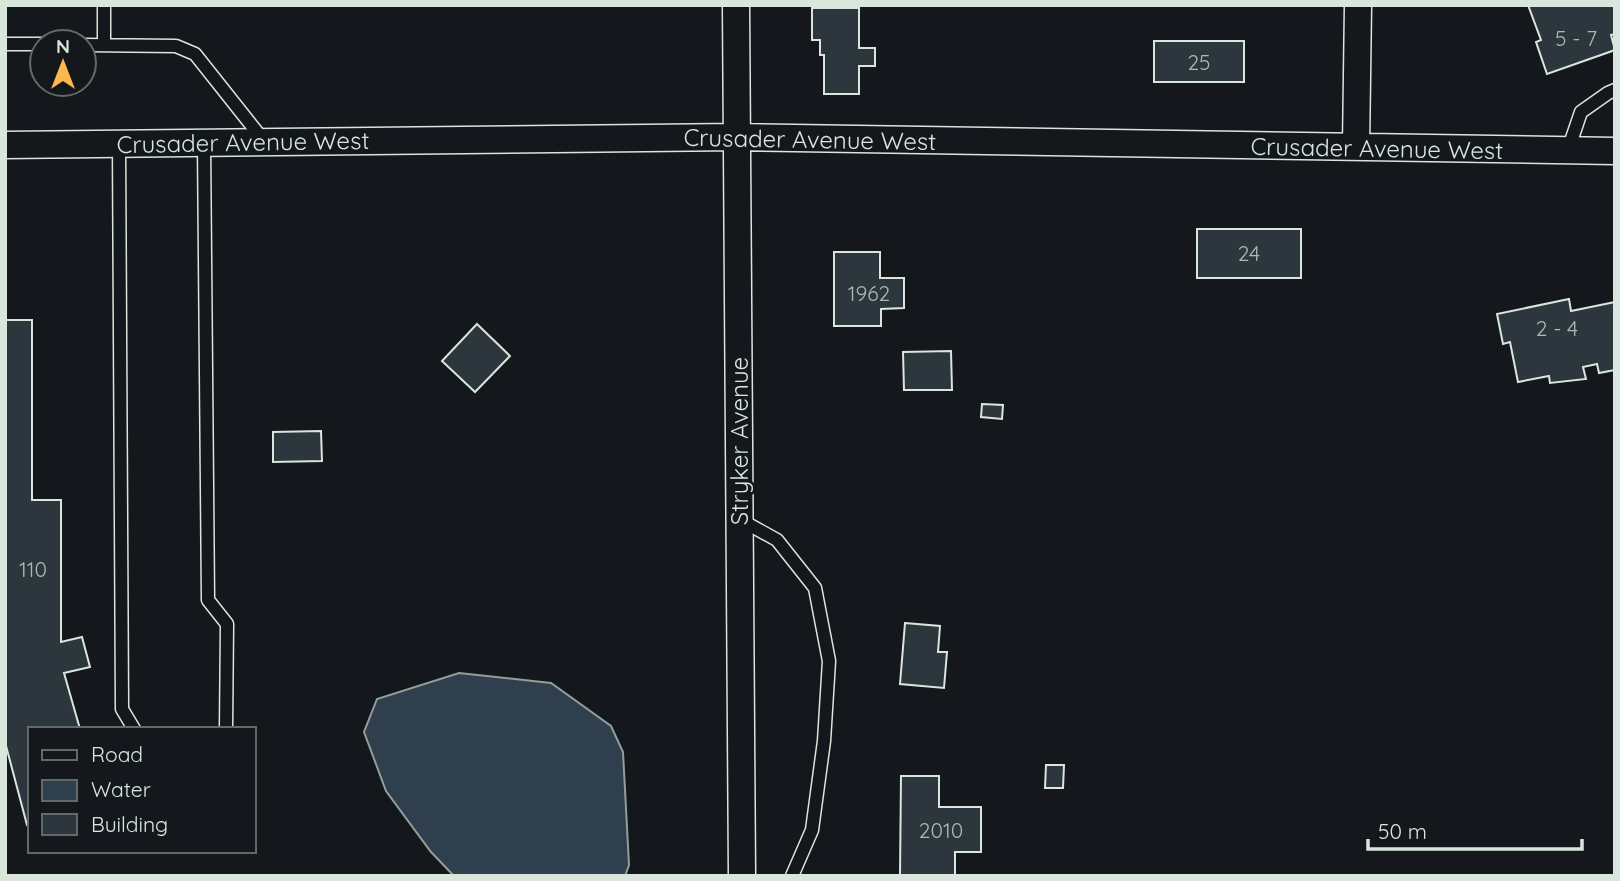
<svg xmlns="http://www.w3.org/2000/svg" width="1620" height="881" font-family="Quicksand,sans-serif">
	<rect width="100%" height="100%" fill="#14181c"/>
	<path fill="#2f3f4d" stroke="#939e99" stroke-width="2" d="M 459,673 L 551,683 L 611,726 L 623,752 L 629,865 L 625,876 L 454,876 L 431,852 L 386,791 L 364,732 L 377,699 Z"/>
	<path fill="#2c363c" stroke="#d8e6dc" stroke-width="2" d="M 1528,5 L 1615,5 L 1615,34 L 1611,35 L 1615,50 L 1547,74 L 1536,42 L 1541,40 Z
		M 812,8 L 859,8 L 859,48 L 875,48 L 875,66 L 859,66 L 859,94 L 824,94 L 824,55 L 820,55 L 820,40 L 812,40 Z
		M 1154,41 L 1244,41 L 1244,82 L 1154,82 Z
		M 1197,229 L 1301,229 L 1301,278 L 1197,278 Z
		M 834,252 L 880,252 L 880,278 L 904,278 L 904,308 L 881,309 L 881,326 L 834,326 Z
		M 1569,299 L 1571,311 L 1615,302 L 1615,370 L 1599,373 L 1597,364 L 1583,367 L 1586,379 L 1550,383 L 1549,376 L 1518,382 L 1510,342 L 1503,344 L 1497,314 Z
		M 5,320 L 32,320 L 32,500 L 61,500 L 61,642 L 82,637 L 90,667 L 64,673 L 80,729 L 30,729 L 30,824 L 27,825 L 5,742 Z
		M 477,324 L 510,356 L 475,392 L 442,361 Z
		M 951,351 L 952,390 L 904,390 L 903,352 Z
		M 982,404 L 1003,405 L 1002,419 L 981,417 Z
		M 321,431 L 322,461 L 273,462 L 273,432 Z
		M 905,623 L 940,626 L 938,652 L 947,652 L 944,688 L 900,684 Z
		M 1046,765 L 1064,765 L 1063,788 L 1045,788 Z
		M 901,776 L 939,776 L 939,807 L 981,807 L 981,852 L 955,852 L 955,876 L 900,876 Z"/>
	<g fill="none" stroke-linecap="round" stroke-linejoin="round">
		<g stroke="#d8e6dc" stroke-width="15">
			<path id="lane" d="M 5,44 L 42,44
				M 84,45 L 176,46 L 195,54 L 264,141
				M 104,45 L 104,5
				M 119,143 L 122,709 L 134,729
				M 204,143 L 208,600 L 227,624 L 226,729
				M 1568,150 L 1581,112 L 1608,93 L 1615,90
				M 739,519 L 777,540 L 815,588 L 829,661 L 824,741 L 812,830 L 792,876"/>
		</g>
		<g stroke="#d8e6dc" stroke-width="29">
			<path id="street" d="M 736,5 L 742,876
				M 5,145 L 737,137 L 1615,151
				M 1356,147 L 1358,5"/>
		</g>
		<use href="#lane" stroke="#14181c" stroke-width="12"/>
		<use href="#street" stroke="#14181c" stroke-width="26"/>
	</g>
	<g text-anchor="middle" dominant-baseline="central" stroke-width="5" stroke-linejoin="round" paint-order="stroke">
		<g font-size="21" fill="#adbab4">
			<text x="1576" y="38">5 - 7</text>
			<text x="1199" y="62">25</text>
			<text x="1249" y="253">24</text>
			<text x="869" y="293">1962</text>
			<text x="1557" y="328">2 - 4</text>
			<text x="33" y="569">110</text>
			<text x="941" y="830">2010</text>
		</g>
		<g font-size="24" fill="#d8e6dc" stroke="#14181c">
			<text transform="translate(810 139) rotate(1)">Crusader Avenue West</text>
			<text transform="translate(243 142) rotate(-1)">Crusader Avenue West</text>
			<text transform="translate(1377 148) rotate(1)">Crusader Avenue West</text>
			<text transform="translate(739 441) rotate(-90)">Stryker Avenue</text>
		</g>
	</g>
	<rect width="1620" height="881" fill="none" stroke="#d8e6dc" stroke-width="14"/>
	<rect x="28" y="727" width="228" height="126" fill="#14181c" stroke="#626a69" stroke-width="2"/>
	<rect x="42" y="750" width="35" height="10" fill="#14181c" stroke="#626a69" stroke-width="2"/>
	<text x="91" y="762" font-size="21" fill="#d8e6dc">Road</text>
	<rect x="42" y="780" width="35" height="21" fill="#2f3f4d" stroke="#626a69" stroke-width="2"/>
	<text x="91" y="797" font-size="21" fill="#d8e6dc">Water</text>
	<rect x="42" y="814" width="35" height="21" fill="#2c363c" stroke="#626a69" stroke-width="2"/>
	<text x="91" y="832" font-size="21" fill="#d8e6dc">Building</text>
	<g transform="translate(63 63)"><circle r="33" fill="#14181c" stroke="#626a69" stroke-width="2"/>
	<path d="M0-5L12 26L0 18L-12 26Z" fill="#ffb74d"/>
	<text y="-10" font-size="19" font-weight="bold" text-anchor="middle" fill="#d8e6dc">N</text>
	</g>
	<path d="M1368 839v10h214v-10" fill="none" stroke="#d8e6dc" stroke-width="3.5"/>
	<text x="1378" y="839" font-size="21" fill="#d8e6dc" stroke="#14181c" stroke-width="5" paint-order="stroke">50 m</text>
</svg>
